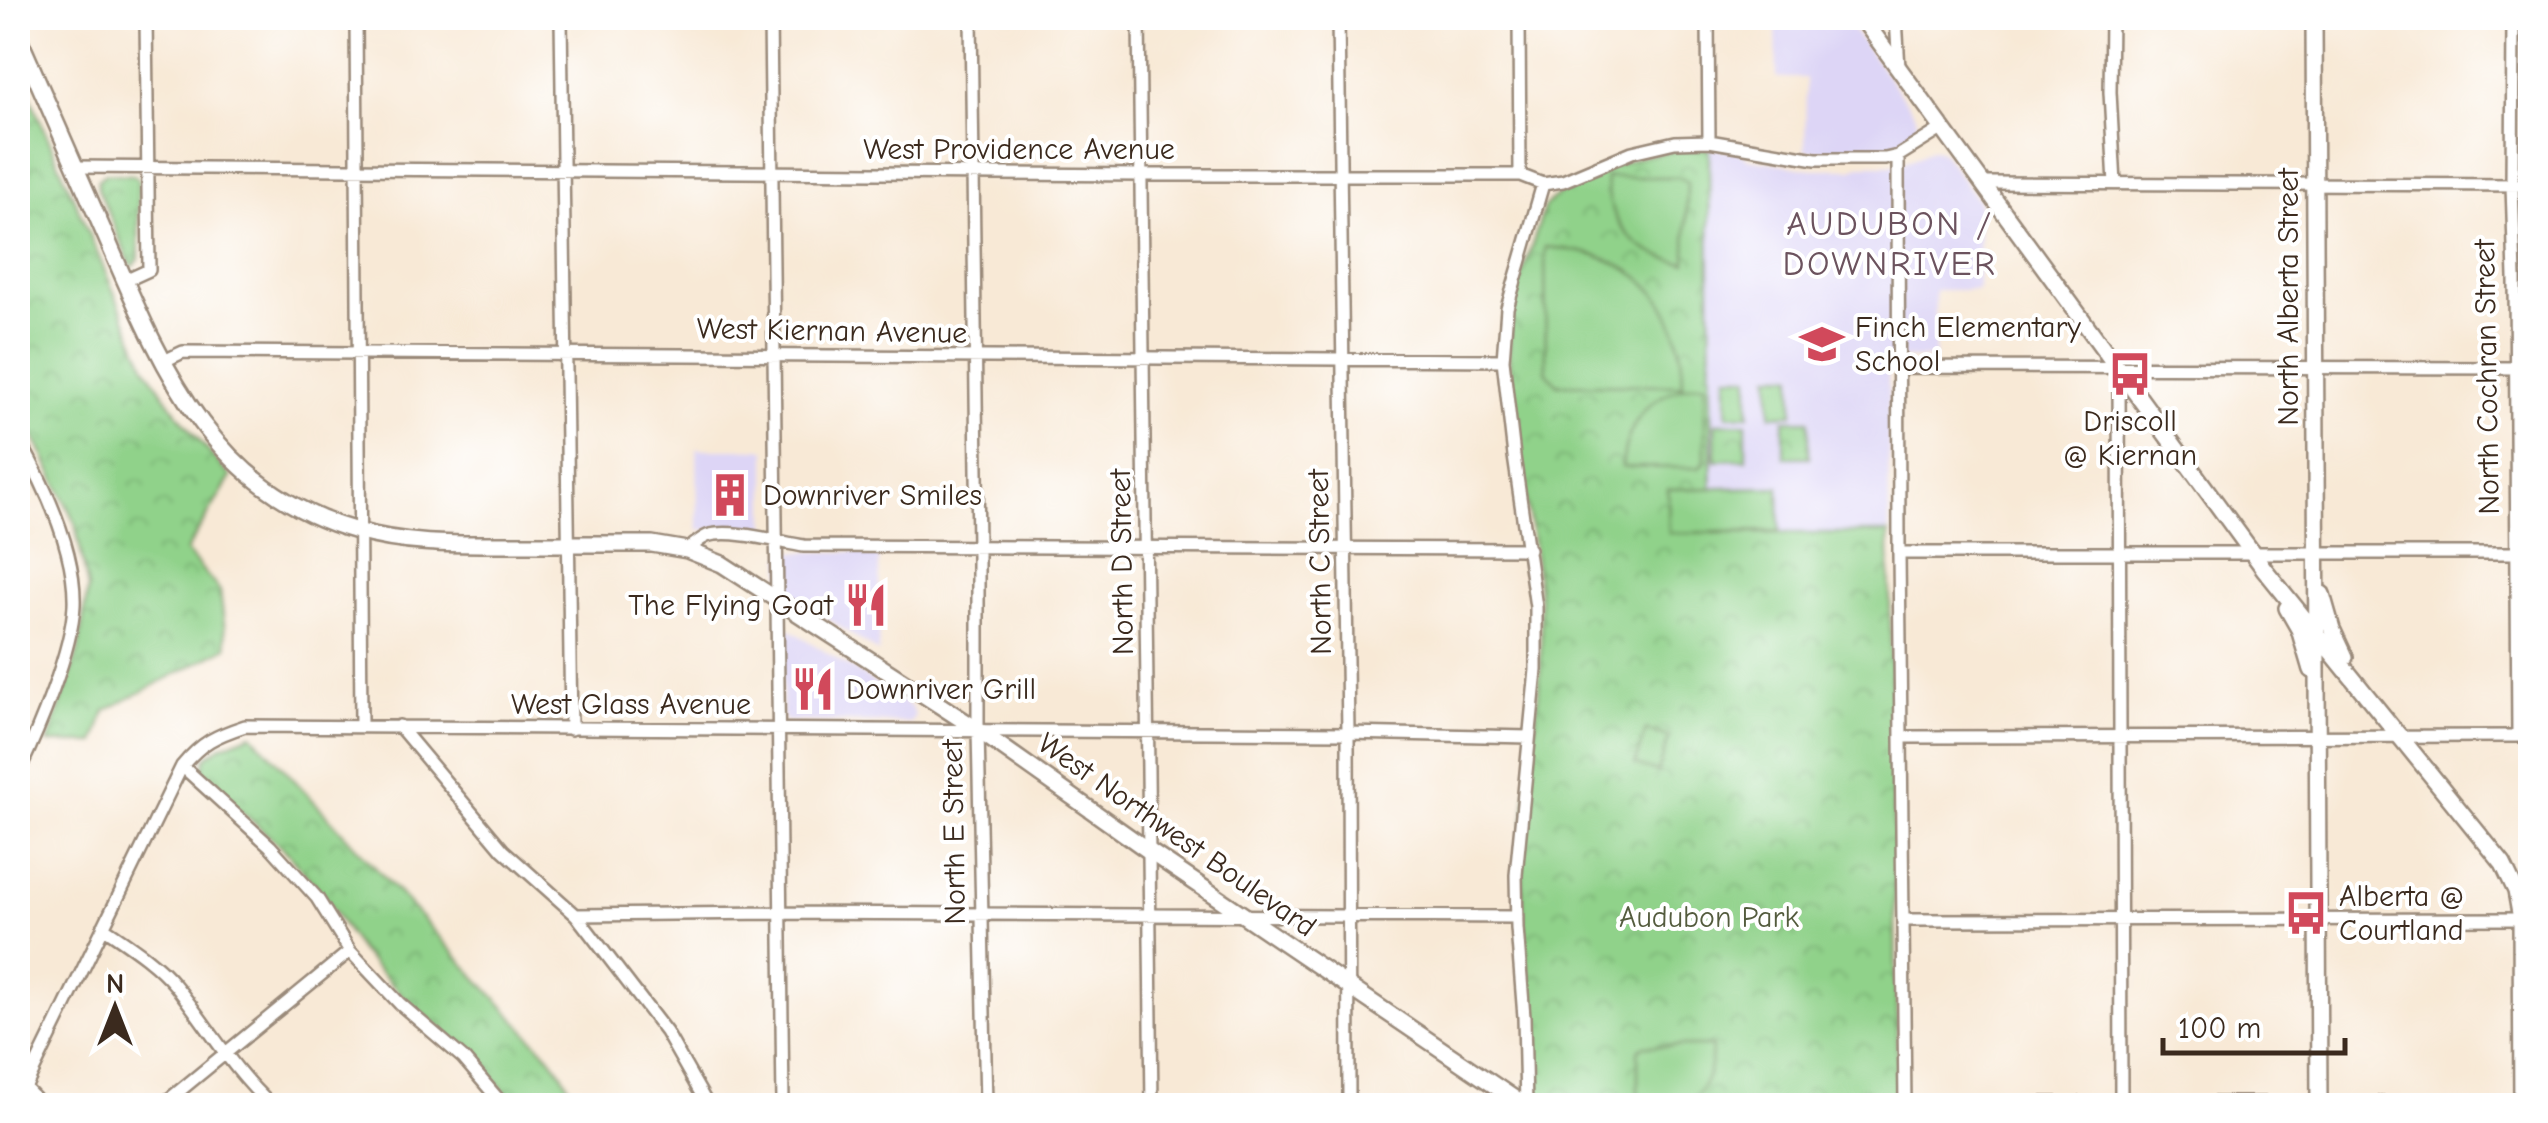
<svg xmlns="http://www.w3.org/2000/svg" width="2548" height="1123" font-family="'Comic Neue',sans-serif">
	<defs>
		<pattern id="park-crowns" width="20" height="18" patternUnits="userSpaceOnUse" patternTransform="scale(2.5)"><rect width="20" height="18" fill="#90d28a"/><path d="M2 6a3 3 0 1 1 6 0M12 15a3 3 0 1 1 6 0" fill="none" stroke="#7db477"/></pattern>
	</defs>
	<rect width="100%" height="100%" fill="#fff"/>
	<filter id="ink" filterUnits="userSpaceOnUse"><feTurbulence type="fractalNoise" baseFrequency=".01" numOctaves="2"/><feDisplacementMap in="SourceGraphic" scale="20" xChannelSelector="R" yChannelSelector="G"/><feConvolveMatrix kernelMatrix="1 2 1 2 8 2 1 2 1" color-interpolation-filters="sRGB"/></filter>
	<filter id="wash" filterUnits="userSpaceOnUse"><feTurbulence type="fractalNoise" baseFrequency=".0048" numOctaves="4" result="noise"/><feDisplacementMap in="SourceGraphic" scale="40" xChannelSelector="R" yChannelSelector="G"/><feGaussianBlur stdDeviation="2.25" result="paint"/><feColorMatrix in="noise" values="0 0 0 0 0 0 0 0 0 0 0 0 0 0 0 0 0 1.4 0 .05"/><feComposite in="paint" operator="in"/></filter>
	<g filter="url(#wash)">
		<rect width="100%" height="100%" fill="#f8e9d6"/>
		<path fill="#ddd5f6" d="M 1776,18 L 1844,18 L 1915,114 L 1917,120 L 1915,133 L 1897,147 L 1886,152 L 1805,151 L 1806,78 L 1777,78 Z
			M 1709,148 L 1741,153 L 1748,159 L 1812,169 L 1853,169 L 1862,165 L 1891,165 L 1913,159 L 1931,149 L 1938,150 L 1943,153 L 1979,202 L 1978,290 L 1935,290 L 1935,358 L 1888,358 L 1889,533 L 1712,533 Z
			M 697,449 L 766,449 L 766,523 L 764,529 L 698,530 Z
			M 785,552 L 879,552 L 879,653 L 784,589 L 782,586 L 781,558 Z
			M 788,628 L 910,706 L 915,714 L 912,721 L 909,723 L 786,721 L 783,716 L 782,633 Z"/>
		<path fill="url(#park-crowns)" stroke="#667e54" stroke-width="2.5" d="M 18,68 L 146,367 C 171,408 199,442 231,477 L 186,551 L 220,591 L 227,647 L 105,711 L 95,743 L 48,743 L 78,652 L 88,588 L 75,523 L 43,454 L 18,409 Z
			M 1709,148 L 1712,533 L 1889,533 L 1898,1105 L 1550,1106 L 1532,1091 C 1532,1065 1534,1040 1532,1014 C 1527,959 1520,904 1523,847 C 1525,776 1542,706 1541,635 C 1540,558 1521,484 1513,408 C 1511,383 1507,357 1510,332 C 1514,290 1532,248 1544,208 C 1556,194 1569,188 1584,180 C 1626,157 1661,150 1709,148 Z
			M 106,173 L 134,175 L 138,179 L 139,258 L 134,266 L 130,264 L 98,188 L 98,180 Z
			M 1784,420 L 1809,420 L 1809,457 L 1784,457 Z
			M 1715,423 L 1746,423 L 1746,459 L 1715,460 Z
			M 252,734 L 549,1056 L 562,1073 L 579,1105 L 515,1105 L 494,1078 L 464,1048 L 410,1003 L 360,951 L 324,896 L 285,850 L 206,780 L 202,772 L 206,757 L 221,746 Z"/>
		<path fill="#90d28a" stroke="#667e54" stroke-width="2.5" d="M 1606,177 L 1679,177 L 1687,182 L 1686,263 C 1637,255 1609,227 1606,177 Z
			M 1545,247 C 1632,253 1683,293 1683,385 L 1557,384 L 1546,371 Z
			M 1770,375 L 1793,375 L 1793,414 L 1771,415 Z
			M 1727,376 L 1749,376 L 1749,415 L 1727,415 Z
			M 1705,383 L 1705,461 L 1699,468 L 1622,467 C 1627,417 1655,389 1705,383 Z
			M 1779,487 L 1780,531 L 1669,533 L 1668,489 Z
			M 1646,730 L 1669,737 L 1658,772 L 1635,765 Z
			M 1642,1046 L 1712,1046 C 1712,1071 1706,1089 1686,1105 L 1638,1105 L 1638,1051 Z"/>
	</g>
	<g filter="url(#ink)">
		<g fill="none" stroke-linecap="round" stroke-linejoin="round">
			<g stroke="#9a8a7a" stroke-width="16">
				<path id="minor" d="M 356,18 L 361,726
					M 561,18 L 571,729
					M 770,18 L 783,1105
					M 971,18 L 978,547 L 978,730 L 986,1106
					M 1139,18 L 1152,1106
					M 1338,18 L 1348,733 L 1349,1106
					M 1519,18 L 1520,175
					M 1708,18 L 1709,141
					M 1896,18 L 1899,68
					M 2111,18 L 2110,92 L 2115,184
					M 2513,18 L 2512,185 L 2515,277 L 2518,736
					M 1898,156 L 1899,553 L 1905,1106
					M 75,167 L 1142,175 L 1520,175 L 1543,184 L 1563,181 L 1632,152 L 1675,142 L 1709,141 L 1816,159 L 1885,159 L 1898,156 L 1943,128
					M 1983,183 L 2530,185
					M 125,281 L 149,270 L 146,18
					M 162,362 L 183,352 L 1503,360
					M 1898,367 L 2530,368
					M 2119,370 L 2121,1106
					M 18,438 C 44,484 76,550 74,605 C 72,651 38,731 18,773
					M 687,550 C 693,546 700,539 707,536 C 730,528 779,542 804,546 L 1529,549
					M 1899,553 L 2530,553
					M 399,726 L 503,850 L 576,915 L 666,1032 L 708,1106
					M 1901,737 L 2530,736
					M 182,766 L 270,846 L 317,898 L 350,951 L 400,1004 L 463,1058 L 504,1106
					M 576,915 L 779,913 L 1517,917
					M 1904,920 L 2530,919
					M 103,927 C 129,945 155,961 175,985 C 208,1026 233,1071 272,1106
					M 19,1086 L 25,1088 L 42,1106
					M 25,1088 L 182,766 C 202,742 215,736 245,726 L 1348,733 L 1529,737
					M 1905,1103 L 2530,1103
					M 161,1106 L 350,951
					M 772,1106 L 955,1106
					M 1011,1106 L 1319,1106
					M 1526,1106 L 1524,1017 L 1517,928 L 1516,875 L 1536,670 L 1536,607 L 1514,456 L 1503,360 L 1507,308 L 1543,184"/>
			</g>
			<g stroke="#9a8a7a" stroke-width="20">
				<path id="secondary" d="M 1862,18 L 2265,570 L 2503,864 L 2516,891 L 2521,919 L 2522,1106
					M 2314,18 L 2319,1106
					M 18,36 C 47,103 76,170 106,237 C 161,364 210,490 357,531 C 409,546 463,544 516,544 C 561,544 607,544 652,544 L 687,550 L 722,564 L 978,730 L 1149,851 L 1525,1106
					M 2322,594 L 2332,629 L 2345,657
					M 2287,608 L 2299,629 L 2311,670"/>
			</g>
			<use href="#minor" stroke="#fff" stroke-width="11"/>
			<use href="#secondary" stroke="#fff" stroke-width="15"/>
		</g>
	</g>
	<defs>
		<g id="school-bare" transform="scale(3.45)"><path d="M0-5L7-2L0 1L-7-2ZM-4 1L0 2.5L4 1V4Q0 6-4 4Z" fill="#d1495b" stroke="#fff" stroke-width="2.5" paint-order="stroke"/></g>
		<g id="bus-bare" transform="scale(3.45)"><path d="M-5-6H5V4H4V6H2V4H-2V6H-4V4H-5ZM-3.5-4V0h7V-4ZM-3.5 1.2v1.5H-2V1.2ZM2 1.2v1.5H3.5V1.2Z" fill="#d1495b" stroke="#fff" stroke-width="2.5" paint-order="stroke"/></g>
		<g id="building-bare" transform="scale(3.45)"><path d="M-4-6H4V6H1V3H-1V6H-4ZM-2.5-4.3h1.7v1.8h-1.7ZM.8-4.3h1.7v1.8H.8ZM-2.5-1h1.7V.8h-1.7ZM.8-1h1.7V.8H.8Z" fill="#d1495b" stroke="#fff" stroke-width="2.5" paint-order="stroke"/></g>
		<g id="restaurant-bare" transform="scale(3.45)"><path d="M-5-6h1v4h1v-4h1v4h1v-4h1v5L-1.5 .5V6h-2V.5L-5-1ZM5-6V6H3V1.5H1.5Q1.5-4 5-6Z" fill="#d1495b" stroke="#fff" stroke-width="2.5" paint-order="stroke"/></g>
	</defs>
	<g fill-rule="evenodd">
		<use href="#school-bare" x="1822" y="344"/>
		<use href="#bus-bare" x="2130" y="374"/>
		<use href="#building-bare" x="730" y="495"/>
		<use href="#restaurant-bare" x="866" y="605"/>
		<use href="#restaurant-bare" x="813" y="689"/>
		<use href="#bus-bare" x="2306" y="913"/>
	</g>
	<g text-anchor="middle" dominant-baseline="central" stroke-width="8" stroke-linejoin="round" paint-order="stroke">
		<g font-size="30" fill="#3b2a1e" stroke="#fff">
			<text x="1019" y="149">West Providence Avenue</text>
			<text transform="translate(2288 297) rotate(-90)">North Alberta Street</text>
			<text transform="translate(832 331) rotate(1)">West Kiernan Avenue</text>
			<text transform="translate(2487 377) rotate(-91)">North Cochran Street</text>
			<text transform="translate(1122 562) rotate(-91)">North D Street</text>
			<text transform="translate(1320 562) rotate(-91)">North C Street</text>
			<text x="631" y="704">West Glass Avenue</text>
			<text transform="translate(954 832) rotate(-91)">North E Street</text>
			<text transform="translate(1177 835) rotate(35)">West Northwest Boulevard</text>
		</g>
		<g font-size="30" fill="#3b2a1e" stroke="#fff" text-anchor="start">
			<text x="1855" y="327">Finch Elementary<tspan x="1855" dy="34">School</tspan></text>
			<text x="2130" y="421" text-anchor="middle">Driscoll<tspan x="2130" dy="34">@ Kiernan</tspan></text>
			<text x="763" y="495">Downriver Smiles</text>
			<text x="833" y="605" text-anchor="end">The Flying Goat</text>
			<text x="846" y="689">Downriver Grill</text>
			<text x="2339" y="896">Alberta @<tspan x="2339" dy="34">Courtland</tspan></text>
		</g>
		<g font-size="30" fill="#545c3e" stroke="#fff">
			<text x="1709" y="917">Audubon Park</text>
		</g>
		<g font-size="35" letter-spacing="2.5" fill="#6c535e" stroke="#fff">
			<text x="1890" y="223">AUDUBON /<tspan x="1890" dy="40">DOWNRIVER</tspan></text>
		</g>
	</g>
	<rect width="2548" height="1123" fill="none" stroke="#fff" stroke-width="60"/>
	<g transform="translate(115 1008)" stroke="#ffffff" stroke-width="8" paint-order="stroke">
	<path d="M0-8L18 38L0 25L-18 38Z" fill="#3b2a1e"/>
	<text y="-15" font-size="28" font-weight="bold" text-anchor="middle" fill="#3b2a1e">N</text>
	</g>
	<path d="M2163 1038v15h182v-15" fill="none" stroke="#3b2a1e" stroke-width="5"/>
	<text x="2178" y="1038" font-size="30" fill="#3b2a1e" stroke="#ffffff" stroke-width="8" paint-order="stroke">100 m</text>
</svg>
